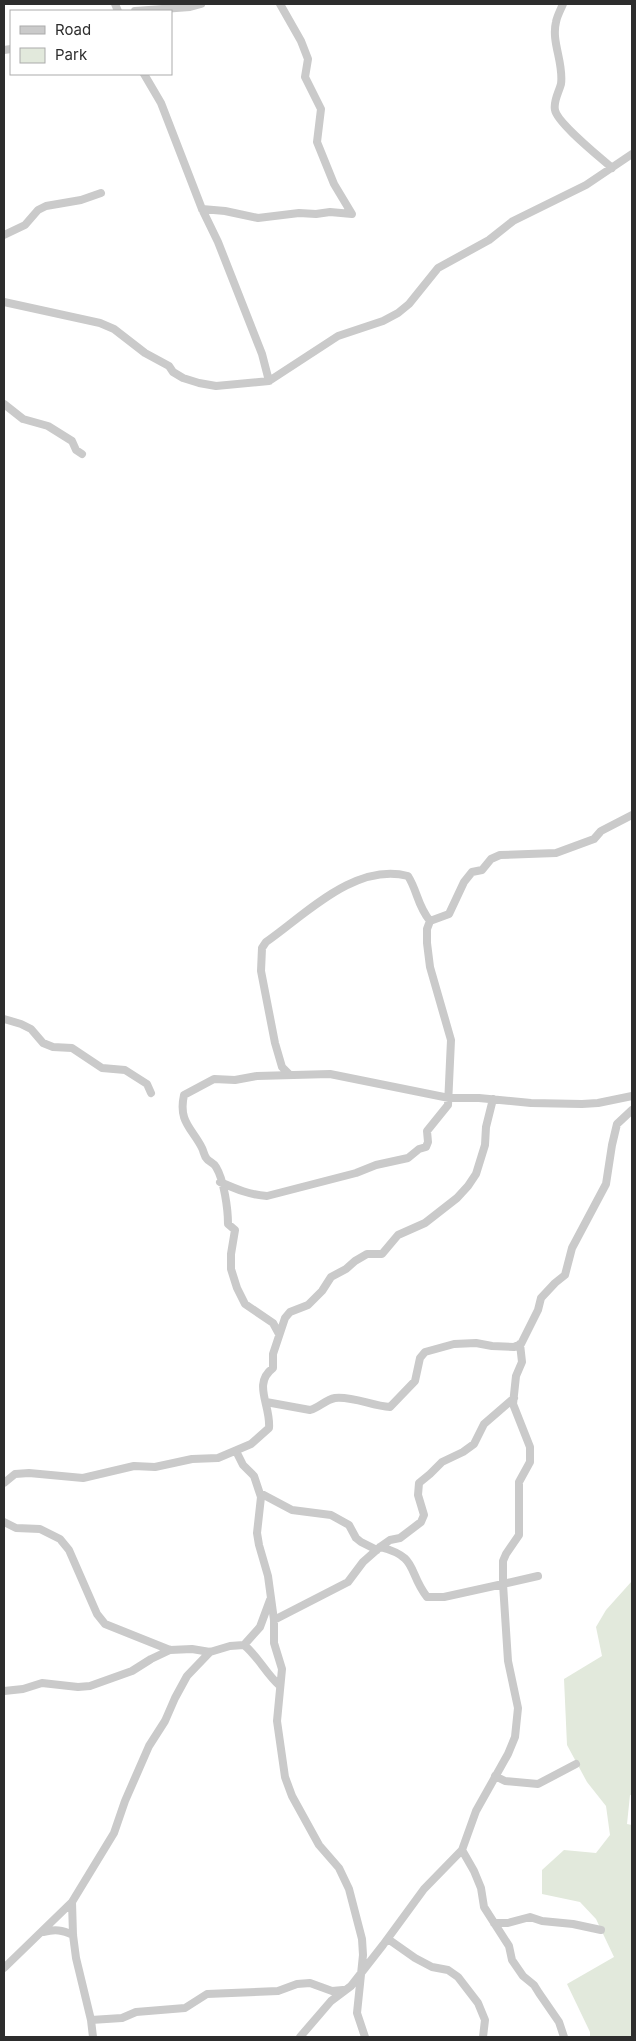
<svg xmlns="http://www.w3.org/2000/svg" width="636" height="2041" font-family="Inter,sans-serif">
	<rect width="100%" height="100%" fill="#fff"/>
	<path fill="#e2e9dc" d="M 632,1581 L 632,1795 L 630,1795 L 627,1824 L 632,1825 L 632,2037 L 590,2037 L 590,2032 L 567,1984 L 614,1957 L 596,1919 L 580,1902 L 542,1894 L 542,1870 L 564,1850 L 596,1853 L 610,1835 L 606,1806 L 587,1782 L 567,1745 L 564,1679 L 602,1656 L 596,1627 L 606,1610 Z"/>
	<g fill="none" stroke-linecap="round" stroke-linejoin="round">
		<path stroke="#cacaca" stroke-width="8" d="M 115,4 L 118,11
			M 563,4 C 561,9 557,16 556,22 C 551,42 564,63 561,84 C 559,92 553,101 555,110 C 557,123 601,158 612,168
			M 135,11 L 190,7 L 201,4
			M 4,50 L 11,49
			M 144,74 L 161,103 L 202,209 L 218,242 L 262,354 L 269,381
			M 202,209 L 225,211 L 258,218 L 299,213 L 316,214 L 330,212 L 352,214 L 334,184 L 317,142 L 321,109 L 305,77 L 308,59 L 301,41 L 280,4
			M 4,235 L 25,225 L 38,210 L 46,206 L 81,200 L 101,193
			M 4,302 L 100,323 L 114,329 L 145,353 L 169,366 L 173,372 L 183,378 L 199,383 L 216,386 L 269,381 L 338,336 L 383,321 L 398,313 L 409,304 L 438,268 L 489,240 L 513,221 L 586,185 L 632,154
			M 4,404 L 23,419 L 48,426 L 72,441 L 76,450 L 82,454
			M 4,1019 L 21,1024 L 31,1029 L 43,1043 L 53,1047 L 72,1048 L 102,1068 L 125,1070 L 147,1084 L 151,1093
			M 290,1075 L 282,1067 L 275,1043 L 261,971 L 262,948 L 266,942 C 305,915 355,862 408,876 C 418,892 417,905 430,921
			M 220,1182 C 236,1189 250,1195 267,1196 L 356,1173 L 376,1165 L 408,1158 L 419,1149 L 426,1147 L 428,1142 L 427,1131 L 448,1105 L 451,1040 L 430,967 L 427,943 L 427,929 L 430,921 L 449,914 L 464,882 L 472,872 L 482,870 L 491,859 L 500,855 L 556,853 L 594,839 L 601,831 L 632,815
			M 279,1334 L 273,1323 L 245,1304 L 237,1288 L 231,1269 L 231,1254 L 235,1230 L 228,1224 C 228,1209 224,1180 216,1167 C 214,1163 209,1162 207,1159 C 204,1156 204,1152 202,1148 C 192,1128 178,1122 184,1095 L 214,1079 L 235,1080 L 257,1076 L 330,1074 L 449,1098 L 479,1098 L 531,1103 L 582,1104 L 598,1103 L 632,1096
			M 520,1344 L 522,1362 L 516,1376 L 513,1404 L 530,1447 L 530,1462 L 519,1482 L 519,1535 L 506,1554 L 503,1561 L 503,1584 L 538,1576
			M 266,1402 L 310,1410 C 320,1407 325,1400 335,1398 C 353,1396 372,1406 390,1407 L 415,1381 L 420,1358 L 425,1352 L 454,1344 L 476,1343 L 492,1346 L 514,1347 L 521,1344 L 538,1310 L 541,1298 L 555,1283 L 565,1275 L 572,1248 L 606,1184 L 612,1145 L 617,1124 L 632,1110
			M 236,1451 L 243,1465 L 254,1476 L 261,1497 L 257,1533 L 259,1545 L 268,1576 L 274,1620 L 274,1643 L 282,1669 L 277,1721 L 285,1777 L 292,1796 L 319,1845 L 339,1868 L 349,1889 L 362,1939 L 363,1955 L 357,2013 L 365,2037
			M 4,1483 L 15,1474 L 29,1473 L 83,1478 L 134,1466 L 155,1467 L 192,1459 L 218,1458 L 251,1444 L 269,1428 C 271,1405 252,1384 273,1368 L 273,1354 L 285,1318 L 290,1312 L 308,1305 L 322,1291 L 331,1277 L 346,1269 L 355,1261 L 367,1254 L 382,1254 L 398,1235 L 425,1223 L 457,1198 L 468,1186 L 476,1174 L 485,1145 L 486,1127 L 493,1099
			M 260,1493 L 292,1510 L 331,1515 L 349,1525 L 356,1538 L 361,1542 L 377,1550
			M 4,1522 L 16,1528 L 40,1529 L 60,1539 L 69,1550 L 97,1614 L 105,1624 L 170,1650 L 192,1649 L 210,1652 L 230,1646 L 244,1645 L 260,1627 L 270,1600
			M 274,1620 L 348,1582 L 363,1562 L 380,1547 L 390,1540 L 400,1538 L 421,1522 L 424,1515 L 418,1495 L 419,1483 L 430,1474 L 442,1462 L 463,1452 L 474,1444 L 484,1424 L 514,1398
			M 244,1645 C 258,1656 266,1674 280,1686
			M 4,1691 L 23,1689 L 42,1683 L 78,1687 L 90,1686 L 132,1671 L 151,1659 L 170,1650
			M 495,1776 L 505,1781 L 538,1784 L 576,1764
			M 462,1850 L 474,1871 L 481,1888 L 484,1907 L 509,1946 L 512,1960 L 523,1976 L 534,1985 L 539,1993 L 559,2022 L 564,2037
			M 494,1923 L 508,1923 L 530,1917 L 542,1921 L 573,1924 L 601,1930
			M 44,1932 C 55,1929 62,1930 73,1935
			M 388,1939 L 415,1958 L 432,1967 L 448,1970 L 458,1977 L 478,2003 L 485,2020 L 483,2037
			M 4,1968 L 72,1902
			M 91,2020 L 122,2018 L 136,2012 L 185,2008 L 207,1994 L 278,1991 L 297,1984 L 310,1983 L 332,1991 L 343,1990
			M 93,2037 L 91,2020 L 76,1958 L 73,1935 L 72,1902 L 114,1833 L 125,1801 L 149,1746 L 165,1721 L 175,1698 L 187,1676 L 210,1652
			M 300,2037 L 331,2001 L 351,1986 L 383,1945 L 424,1889 L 462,1850 L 476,1811 L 508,1754 L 515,1737 L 518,1708 L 508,1661 L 503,1584 L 444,1597 L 427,1597 C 407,1571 419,1557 380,1547"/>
	</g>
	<rect width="636" height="2041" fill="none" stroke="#2d2d2d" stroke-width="10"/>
	<rect x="10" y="10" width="162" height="65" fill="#ffffff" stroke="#ababab"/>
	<rect x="20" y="26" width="25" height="8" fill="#cacaca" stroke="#ababab"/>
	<text x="55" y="35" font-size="15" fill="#2d2d2d">Road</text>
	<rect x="20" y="48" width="25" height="15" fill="#e2e9dc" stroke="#ababab"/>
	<text x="55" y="60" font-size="15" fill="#2d2d2d">Park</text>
</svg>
